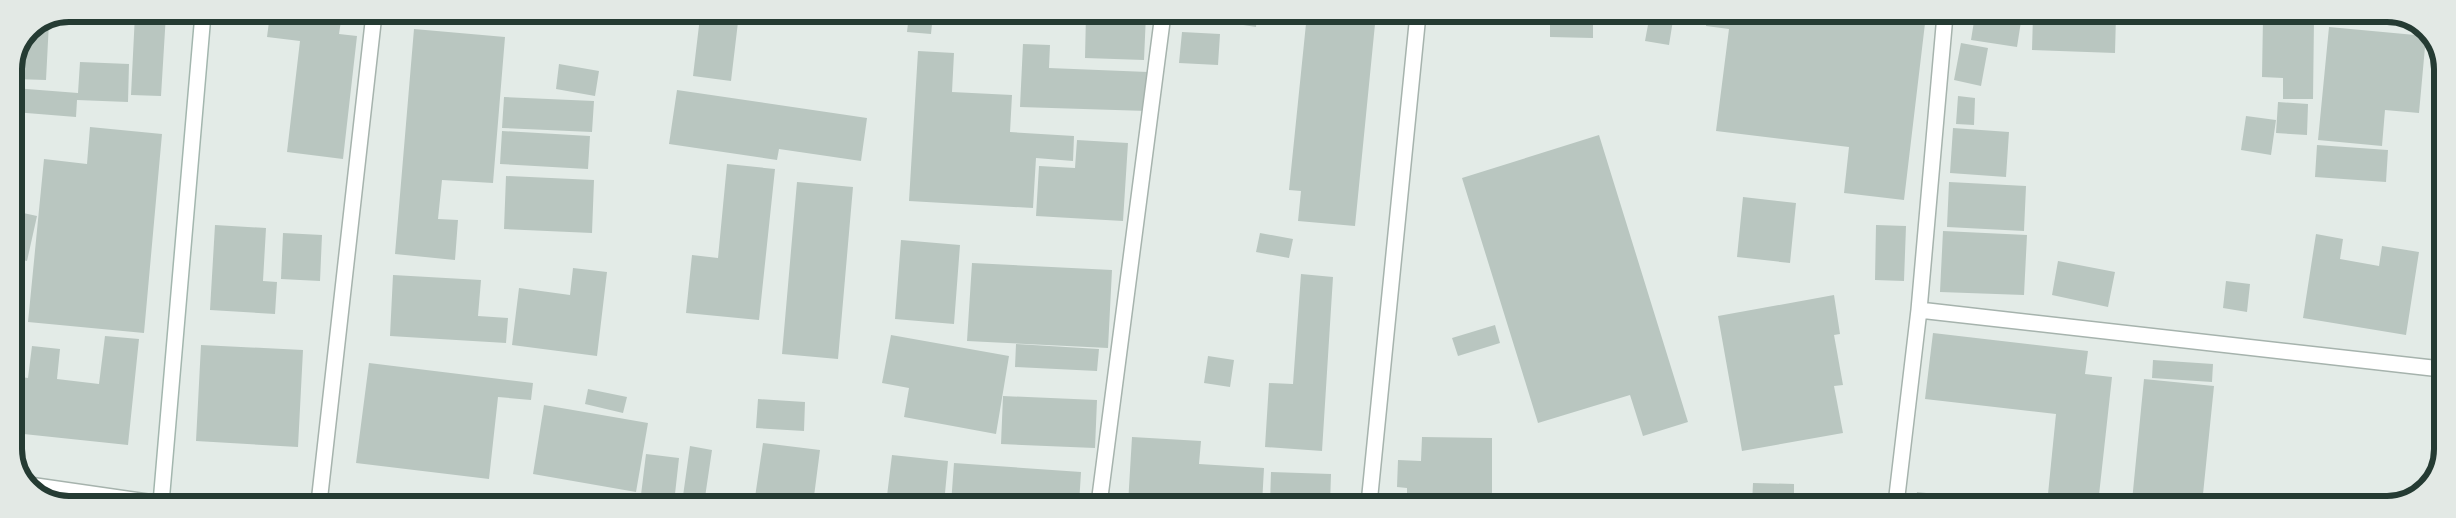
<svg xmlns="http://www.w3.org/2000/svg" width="2456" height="518" font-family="Signika,sans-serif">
	<rect width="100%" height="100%" fill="#e3ebe7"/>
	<path fill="#b9c6c0" d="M 135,14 L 166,14 L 161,96 L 131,95 Z
		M 270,14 L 342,14 L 339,34 L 357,36 L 343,159 L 287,152 L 300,41 L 267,37 Z
		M 909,14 L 933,14 L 931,34 L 907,32 Z
		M 1086,14 L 1146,14 L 1144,60 L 1085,58 Z
		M 1239,14 L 1257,14 L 1256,27 L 1237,24 Z
		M 1307,14 L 1376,14 L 1355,226 L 1298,221 L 1301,191 L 1289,190 Z
		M 1550,14 L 1593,14 L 1593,38 L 1550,37 Z
		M 1650,14 L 1674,14 L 1669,45 L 1645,41 Z
		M 1707,14 L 1926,15 L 1904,200 L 1844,193 L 1849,147 L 1716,131 L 1729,29 L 1706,26 Z
		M 1975,15 L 2022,15 L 2017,47 L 1971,40 Z
		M 2033,15 L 2116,15 L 2115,53 L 2032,50 Z
		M 700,17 L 738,22 L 731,81 L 693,76 Z
		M 2263,18 L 2314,19 L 2313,99 L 2283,99 L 2283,78 L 2262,77 Z
		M 49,22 L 46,80 L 14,79 L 14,70 L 30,30 Z
		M 2329,27 L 2426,36 L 2419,113 L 2385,110 L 2382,146 L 2318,140 Z
		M 414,29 L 505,37 L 493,183 L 442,180 L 438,219 L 458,220 L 455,260 L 395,254 Z
		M 1182,32 L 1220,34 L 1218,65 L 1179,63 Z
		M 1961,43 L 1988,48 L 1981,86 L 1954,80 Z
		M 1023,44 L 1050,45 L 1049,68 L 1148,72 L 1147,111 L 1020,107 Z
		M 918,51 L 954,53 L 952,92 L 1012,95 L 1010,132 L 1074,136 L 1073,161 L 1036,158 L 1033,208 L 909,201 Z
		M 80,62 L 129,64 L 128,102 L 77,100 L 76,117 L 14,112 L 14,88 L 78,93 Z
		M 559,64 L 599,71 L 595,96 L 556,89 Z
		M 677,90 L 867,118 L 861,161 L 779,149 L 777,160 L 669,144 Z
		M 1958,96 L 1975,98 L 1974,125 L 1956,124 Z
		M 504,97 L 594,101 L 592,132 L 502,128 Z
		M 2278,102 L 2308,104 L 2307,135 L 2276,133 Z
		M 2246,116 L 2276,120 L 2271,155 L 2241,150 Z
		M 90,127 L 162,134 L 144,333 L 28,322 L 44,159 L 87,164 Z
		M 1953,128 L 2009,132 L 2006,177 L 1950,173 Z
		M 502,131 L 590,136 L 588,169 L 500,164 Z
		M 1599,135 L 1688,422 L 1643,436 L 1630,395 L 1538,423 L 1462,178 Z
		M 1077,140 L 1128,143 L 1123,221 L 1036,216 L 1039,166 L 1075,168 Z
		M 2317,145 L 2388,150 L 2386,182 L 2315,177 Z
		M 727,164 L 775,169 L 759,320 L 686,313 L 692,255 L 718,258 Z
		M 506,176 L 594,180 L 592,233 L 504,229 Z
		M 797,182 L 853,187 L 838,359 L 782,354 Z
		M 1949,182 L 2026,186 L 2024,231 L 1947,227 Z
		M 1743,197 L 1796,203 L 1790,263 L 1737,257 Z
		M 14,211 L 37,216 L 27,261 L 14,258 Z
		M 215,225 L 266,228 L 263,281 L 277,282 L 275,314 L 210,310 Z
		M 1876,225 L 1906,226 L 1904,281 L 1875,280 Z
		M 1943,231 L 2027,235 L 2024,295 L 1940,292 Z
		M 283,233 L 322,235 L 320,281 L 281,279 Z
		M 1260,233 L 1293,239 L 1289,258 L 1256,252 Z
		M 2316,234 L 2343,239 L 2340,259 L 2379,266 L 2382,246 L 2419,252 L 2406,335 L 2303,318 Z
		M 901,240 L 960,245 L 954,324 L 895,319 Z
		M 2058,261 L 2115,272 L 2108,307 L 2052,295 Z
		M 972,263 L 1112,270 L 1108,348 L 967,341 Z
		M 573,268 L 607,272 L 597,356 L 512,345 L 519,288 L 570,295 Z
		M 1301,274 L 1333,277 L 1322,451 L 1265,447 L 1269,383 L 1293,384 Z
		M 393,275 L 481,280 L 478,316 L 508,318 L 506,343 L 390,336 Z
		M 2226,281 L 2250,284 L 2247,312 L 2223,308 Z
		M 1834,295 L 1840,334 L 1834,335 L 1843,385 L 1834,386 L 1843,433 L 1742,451 L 1718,316 Z
		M 1495,325 L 1500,343 L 1458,356 L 1452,338 Z
		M 1933,333 L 2088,351 L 2085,374 L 2112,377 L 2098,504 L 2047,504 L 2056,414 L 1925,399 Z
		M 891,335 L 1009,356 L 996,434 L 904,417 L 909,388 L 882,383 Z
		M 105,336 L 139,339 L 128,445 L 14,433 L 14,376 L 28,378 L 32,346 L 60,349 L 57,379 L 99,384 Z
		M 1016,344 L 1099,349 L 1097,371 L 1015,367 Z
		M 201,345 L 303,350 L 298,447 L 196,441 Z
		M 1208,356 L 1234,360 L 1230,387 L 1204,383 Z
		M 2153,360 L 2213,364 L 2212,382 L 2152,378 Z
		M 369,363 L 533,383 L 531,400 L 498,397 L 489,479 L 356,463 Z
		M 2144,379 L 2214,386 L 2202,504 L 2130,504 L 2132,501 Z
		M 588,389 L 627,397 L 623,413 L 585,404 Z
		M 1003,396 L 1097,400 L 1095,448 L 1001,444 Z
		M 758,399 L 805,402 L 804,431 L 756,428 Z
		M 544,405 L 648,423 L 636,492 L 533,474 Z
		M 1132,437 L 1201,441 L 1199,464 L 1264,468 L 1262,504 L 1128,504 Z
		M 1422,437 L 1492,438 L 1492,504 L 1407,504 L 1407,488 L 1397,487 L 1398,460 L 1421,461 Z
		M 763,443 L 820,450 L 813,504 L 754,504 Z
		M 690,446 L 712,450 L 704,504 L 682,503 Z
		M 646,454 L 679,458 L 674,503 L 640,503 Z
		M 892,455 L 948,461 L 944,504 L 886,504 Z
		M 954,463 L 1081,472 L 1079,504 L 951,504 Z
		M 1271,472 L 1331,474 L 1330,504 L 1270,504 Z
		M 1753,483 L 1794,484 L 1794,504 L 1752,504 Z
		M 1917,492 L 1991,500 L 1991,504 L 1915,504 Z"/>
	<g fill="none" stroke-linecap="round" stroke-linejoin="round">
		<g stroke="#a6b3ad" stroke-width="18">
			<path id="minor" d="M 1945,15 L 1919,310 L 2441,369
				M 319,503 L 374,14
				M 1099,504 L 1163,14
				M 1896,504 L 1919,310"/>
		</g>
		<g stroke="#a6b3ad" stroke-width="18">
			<path id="tertiary" d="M 29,485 L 154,503
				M 1369,504 L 1418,14"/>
		</g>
		<g stroke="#a3b6ae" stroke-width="18">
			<path id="secondary" d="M 161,503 L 203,14"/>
		</g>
		<use href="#minor" stroke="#fff" stroke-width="15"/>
		<use href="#tertiary" stroke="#fff" stroke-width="15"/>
		<use href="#secondary" stroke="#fff" stroke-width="15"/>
	</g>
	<path d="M0 0H2456V518H0ZM69 22H2387A47 47 0 0 1 2434 69V449A47 47 0 0 1 2387 496H69A47 47 0 0 1 22 449V69A47 47 0 0 1 69 22Z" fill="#e3e9e5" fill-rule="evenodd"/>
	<path fill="none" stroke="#253b33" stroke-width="6" d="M69 22H2387A47 47 0 0 1 2434 69V449A47 47 0 0 1 2387 496H69A47 47 0 0 1 22 449V69A47 47 0 0 1 69 22Z"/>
</svg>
